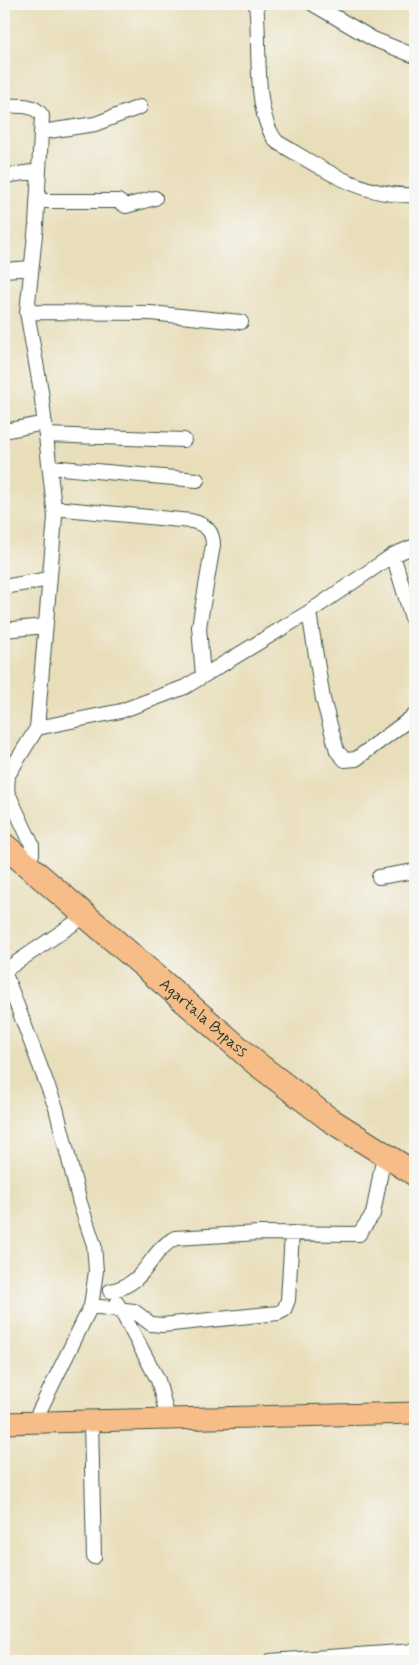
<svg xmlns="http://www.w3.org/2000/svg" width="419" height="1665" font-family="Mynerve,sans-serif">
	<rect width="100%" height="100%" fill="#f6f6f2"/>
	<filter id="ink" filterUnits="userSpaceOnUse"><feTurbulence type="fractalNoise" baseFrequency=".02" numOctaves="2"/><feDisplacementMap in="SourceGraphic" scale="10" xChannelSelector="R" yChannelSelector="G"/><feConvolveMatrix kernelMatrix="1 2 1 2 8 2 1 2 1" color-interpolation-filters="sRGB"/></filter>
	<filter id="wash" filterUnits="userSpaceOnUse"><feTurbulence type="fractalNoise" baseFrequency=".0096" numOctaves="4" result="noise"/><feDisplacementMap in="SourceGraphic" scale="20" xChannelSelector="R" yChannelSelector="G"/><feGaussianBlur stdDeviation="1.12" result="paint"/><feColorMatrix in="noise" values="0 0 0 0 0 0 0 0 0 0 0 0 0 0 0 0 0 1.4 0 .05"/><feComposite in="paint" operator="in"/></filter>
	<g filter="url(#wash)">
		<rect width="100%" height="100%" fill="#e9deba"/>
	</g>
	<g filter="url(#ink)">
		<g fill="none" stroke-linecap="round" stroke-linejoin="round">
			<g stroke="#3d5548" stroke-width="16">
				<path id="street" d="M 256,4 C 261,42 252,113 277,142 C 320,167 362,198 415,195
					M 313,4 L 373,39 L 415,56
					M 4,106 C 17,106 34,103 42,116 L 36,225 L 27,312 L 41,391 L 55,517 L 37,728
					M 42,132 L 95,124 L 140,107
					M 4,176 L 39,171
					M 37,201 L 118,201 L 126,206 L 155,198
					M 4,270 L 31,268
					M 27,312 L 150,313 L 241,322
					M 4,431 L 45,423
					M 46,435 L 184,440
					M 50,467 L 197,480
					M 54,508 L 191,521 C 205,524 213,530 213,545 L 199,627 L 203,676
					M 393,555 L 415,628
					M 4,587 L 49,579
					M 309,612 L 323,699 L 337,751 L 345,760 L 356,759 L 415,715
					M 4,630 L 45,626
					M 27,867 L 32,854 L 32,845 L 7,791 L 8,775 L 37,728 L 121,711 L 185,687 L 309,612 L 393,555 L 415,546
					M 379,877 L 415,871
					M 4,971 L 56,1108 L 80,1203 L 94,1245 L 96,1271 L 91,1306 L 34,1422
					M 4,971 L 85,916
					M 110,1291 C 149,1283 147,1253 175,1238 L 259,1233 L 359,1234 L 373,1214 L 384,1155
					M 117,1303 L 158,1380 L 168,1419
					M 91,1306 L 134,1311 L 151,1324 L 162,1325 L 278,1313 L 284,1310 L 288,1300 L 292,1233
					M 91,1421 L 94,1557
					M 270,1661 L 415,1651"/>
			</g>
			<g stroke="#3d5548" stroke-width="23">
				<path id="primary" d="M 4,1423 L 415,1413"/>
			</g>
			<g stroke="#3d5548" stroke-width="26">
				<g id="highway">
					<path id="s1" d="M 4,845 L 256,1063 L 329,1119 L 415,1174"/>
				</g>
			</g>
			<use href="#street" stroke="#fff" stroke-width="14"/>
			<use href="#primary" stroke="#f7bd88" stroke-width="21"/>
			<use href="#highway" stroke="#f7bd88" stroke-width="24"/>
		</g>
	</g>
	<g text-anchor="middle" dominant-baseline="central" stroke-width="4" stroke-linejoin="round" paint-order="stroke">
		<g font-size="16" fill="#1f3d34" stroke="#f6f6f2">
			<text stroke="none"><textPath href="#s1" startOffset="264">Agartala Bypass</textPath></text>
		</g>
	</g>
	<rect width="419" height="1665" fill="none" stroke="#f6f6f2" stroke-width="20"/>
</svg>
